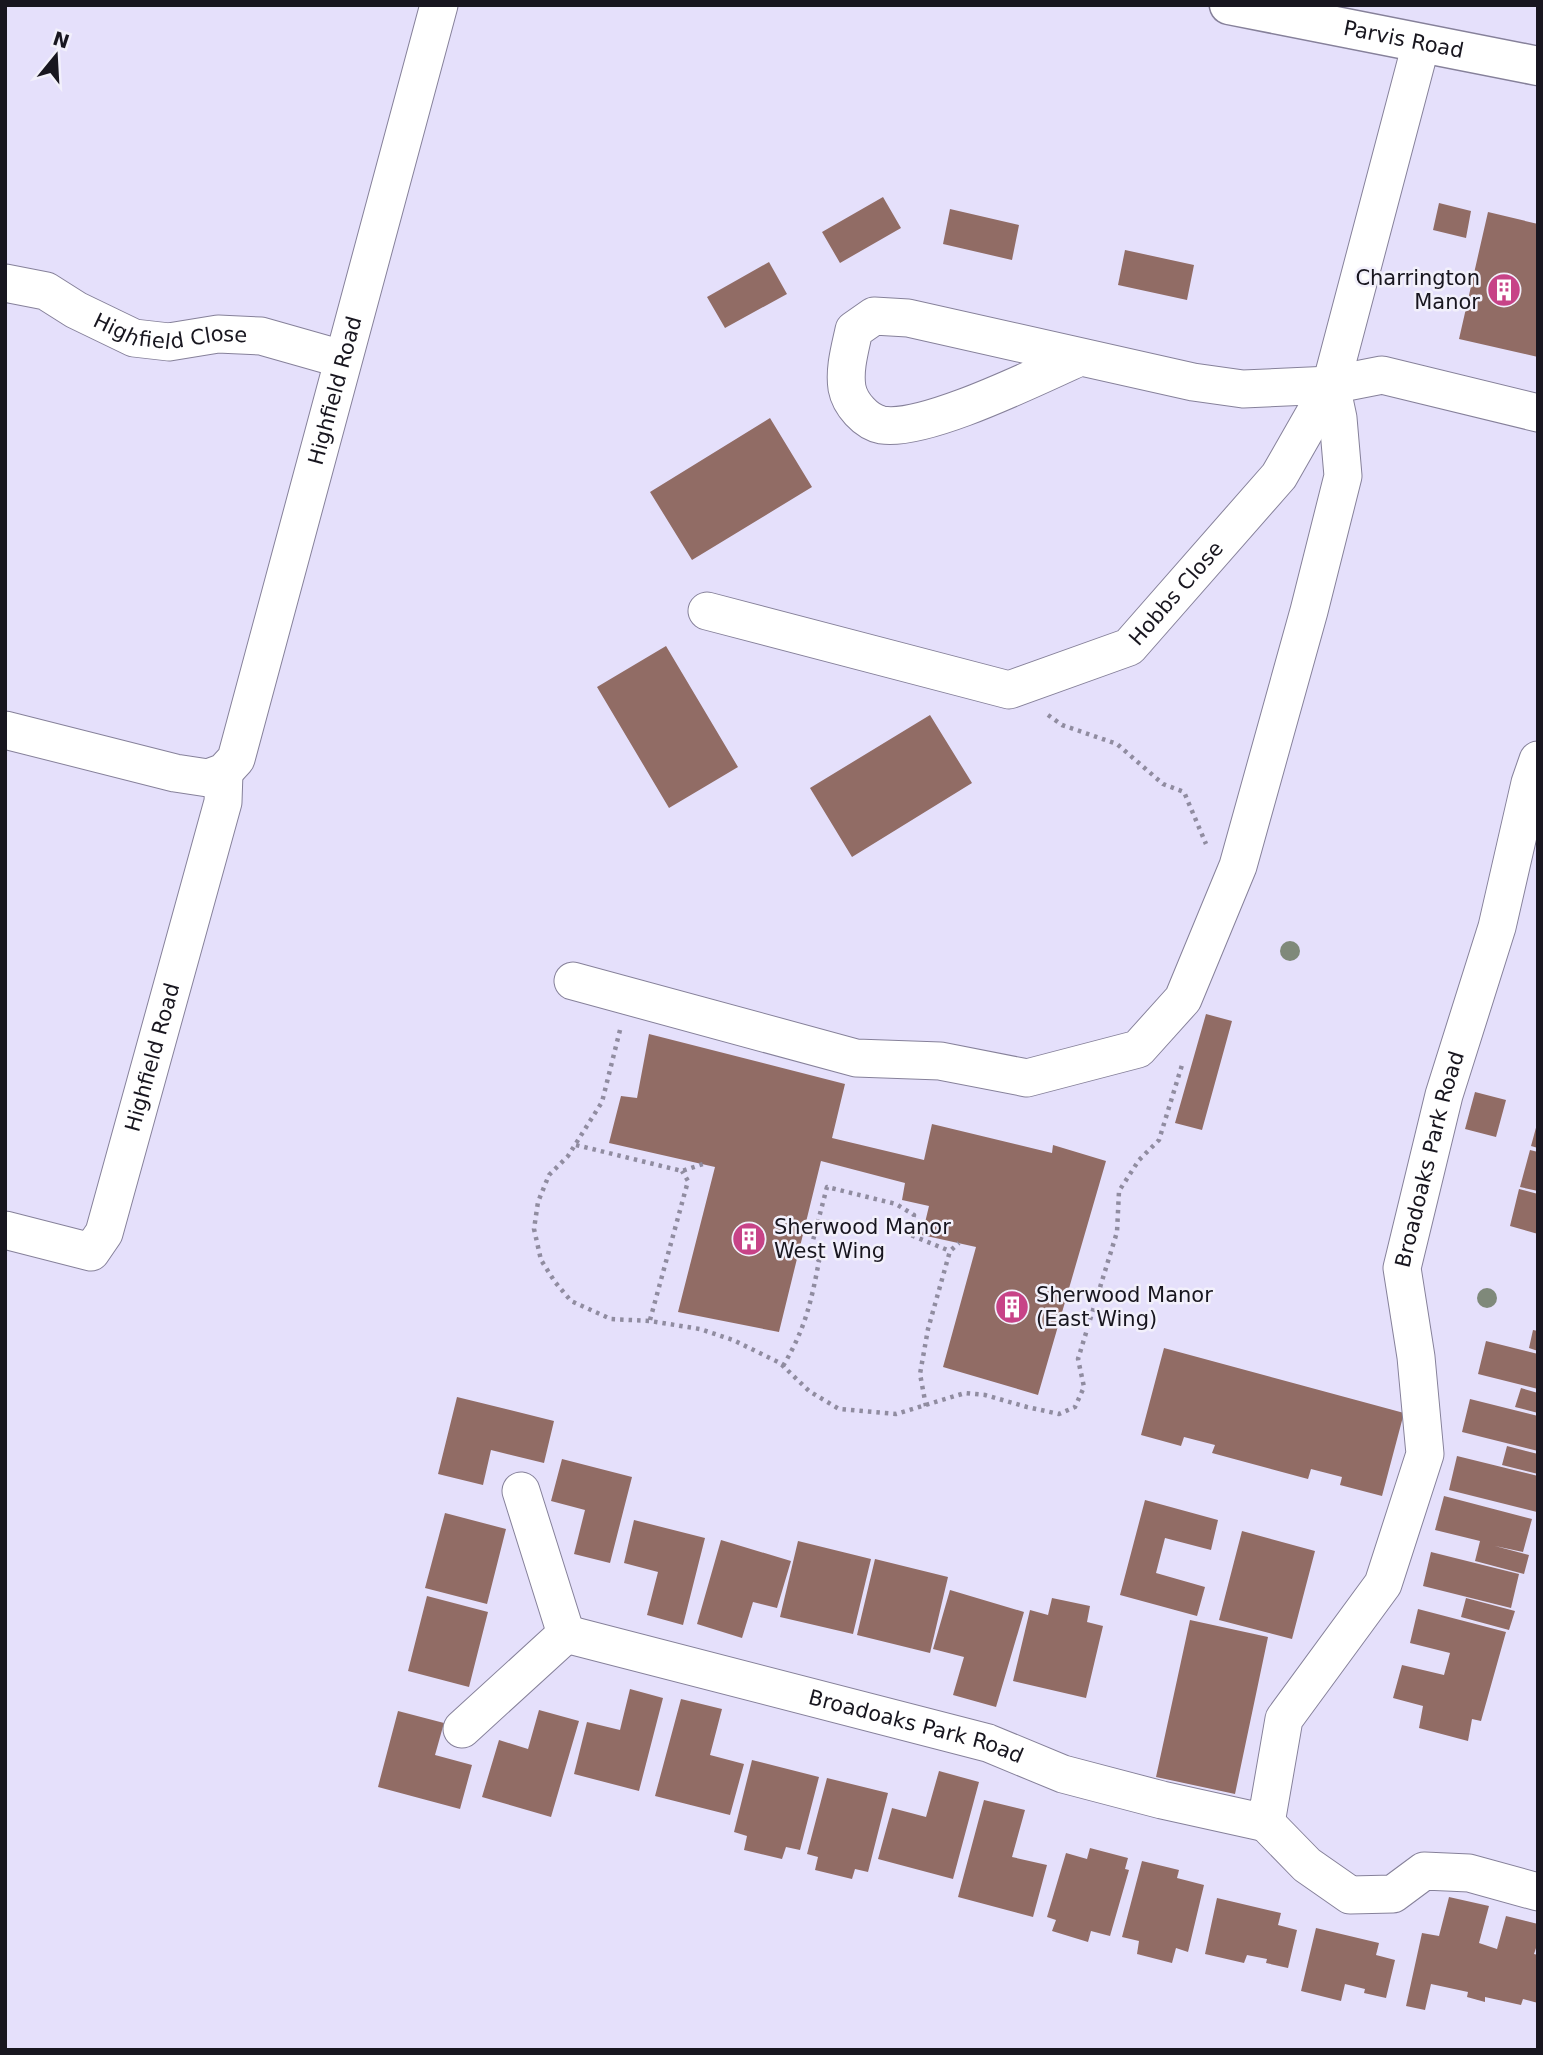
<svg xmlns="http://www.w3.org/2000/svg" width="1543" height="2055" font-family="'DejaVu Sans',sans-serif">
	<rect width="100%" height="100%" fill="#e5e0fb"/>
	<path fill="#916c65" d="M 883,197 L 901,228 L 840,263 L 822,232 Z
		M 1439,203 L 1471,211 L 1466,238 L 1433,230 Z
		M 950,209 L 1019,225 L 1012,260 L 943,244 Z
		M 1488,212 L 1538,224 L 1538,357 L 1459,339 Z
		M 1125,250 L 1194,265 L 1187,300 L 1118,285 Z
		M 769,262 L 787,294 L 725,328 L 707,297 Z
		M 770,418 L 812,487 L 692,560 L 650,492 Z
		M 666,646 L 738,767 L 669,808 L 597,687 Z
		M 930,715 L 972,783 L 852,857 L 810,788 Z
		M 1206,1014 L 1232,1021 L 1202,1130 L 1175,1123 Z
		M 649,1034 L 845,1084 L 832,1138 L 924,1160 L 932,1124 L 1052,1153 L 1053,1145 L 1106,1161 L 1038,1395 L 943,1367 L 976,1247 L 922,1235 L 929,1206 L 902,1200 L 905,1183 L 821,1161 L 779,1332 L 678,1312 L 715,1167 L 609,1143 L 621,1096 L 637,1098 Z
		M 1475,1092 L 1506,1100 L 1496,1137 L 1465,1129 Z
		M 1537,1124 L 1538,1124 L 1538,1148 L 1531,1146 Z
		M 1530,1150 L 1538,1152 L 1538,1191 L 1520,1187 Z
		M 1519,1189 L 1538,1194 L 1538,1234 L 1510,1226 Z
		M 1533,1330 L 1538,1331 L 1538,1351 L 1529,1348 Z
		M 1486,1341 L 1538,1354 L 1538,1389 L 1478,1374 Z
		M 1164,1348 L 1404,1413 L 1382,1496 L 1340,1485 L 1342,1477 L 1311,1469 L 1308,1479 L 1212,1453 L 1215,1445 L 1184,1437 L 1181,1446 L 1141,1435 Z
		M 1521,1388 L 1538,1393 L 1538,1413 L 1515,1407 Z
		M 457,1397 L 554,1421 L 544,1463 L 491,1450 L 483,1485 L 438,1474 Z
		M 1470,1399 L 1538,1416 L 1538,1451 L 1462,1432 Z
		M 1507,1446 L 1538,1454 L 1538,1474 L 1502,1465 Z
		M 1457,1456 L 1538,1476 L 1537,1512 L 1449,1490 Z
		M 562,1459 L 632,1477 L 610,1563 L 574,1554 L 585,1510 L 551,1501 Z
		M 1444,1496 L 1532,1519 L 1523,1552 L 1495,1546 L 1529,1555 L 1524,1574 L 1475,1561 L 1480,1541 L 1435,1530 Z
		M 1145,1500 L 1218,1520 L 1211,1550 L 1165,1538 L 1156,1573 L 1205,1587 L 1197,1616 L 1120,1595 Z
		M 445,1513 L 506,1529 L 487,1604 L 425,1588 Z
		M 634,1520 L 705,1538 L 683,1625 L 647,1615 L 658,1572 L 624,1563 Z
		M 1242,1531 L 1315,1551 L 1292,1639 L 1219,1620 Z
		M 721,1540 L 791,1561 L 777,1608 L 753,1602 L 742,1638 L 697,1624 Z
		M 798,1541 L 871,1559 L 853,1634 L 780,1617 Z
		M 1431,1552 L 1519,1574 L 1511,1608 L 1423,1586 Z
		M 875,1559 L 948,1577 L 930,1653 L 857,1635 Z
		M 950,1590 L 1024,1612 L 996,1707 L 953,1695 L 964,1657 L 933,1649 Z
		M 427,1596 L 488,1612 L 469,1687 L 408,1671 Z
		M 1052,1598 L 1090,1606 L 1087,1622 L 1103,1626 L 1086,1698 L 1013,1681 L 1030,1610 L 1048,1615 Z
		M 1466,1598 L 1515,1611 L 1509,1630 L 1461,1617 Z
		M 1418,1609 L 1506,1632 L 1481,1721 L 1472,1719 L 1468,1741 L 1419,1728 L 1423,1706 L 1393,1698 L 1402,1665 L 1444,1675 L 1450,1653 L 1410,1643 Z
		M 1190,1620 L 1268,1637 L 1235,1794 L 1156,1777 Z
		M 630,1689 L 663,1698 L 639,1791 L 574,1774 L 587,1722 L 620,1730 Z
		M 681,1699 L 722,1709 L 710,1755 L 744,1764 L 730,1815 L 655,1796 Z
		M 539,1710 L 579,1721 L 551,1817 L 482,1797 L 499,1740 L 528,1749 Z
		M 398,1711 L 444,1723 L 435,1755 L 472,1765 L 460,1809 L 378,1787 Z
		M 752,1760 L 819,1777 L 800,1850 L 786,1847 L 782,1859 L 744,1850 L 747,1836 L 734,1832 Z
		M 939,1771 L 979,1782 L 953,1879 L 878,1859 L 892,1808 L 926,1817 Z
		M 827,1778 L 888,1793 L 868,1872 L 855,1869 L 852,1879 L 815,1870 L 818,1857 L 807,1854 Z
		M 984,1800 L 1025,1810 L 1012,1857 L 1047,1865 L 1033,1917 L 958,1897 Z
		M 1090,1848 L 1128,1858 L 1125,1869 L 1129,1870 L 1110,1936 L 1091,1931 L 1088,1942 L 1052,1931 L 1056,1920 L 1047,1917 L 1066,1853 L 1087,1859 Z
		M 1142,1861 L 1179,1870 L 1177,1878 L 1204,1885 L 1188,1952 L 1176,1948 L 1172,1963 L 1137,1954 L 1139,1941 L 1122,1937 Z
		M 1449,1897 L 1489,1906 L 1479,1943 L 1497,1949 L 1506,1916 L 1538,1924 L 1538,1942 L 1534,1954 L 1538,1955 L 1538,2003 L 1523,1999 L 1521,2005 L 1485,1997 L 1485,2002 L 1467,1997 L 1468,1992 L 1431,1984 L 1425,2010 L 1406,2006 L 1422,1933 L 1439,1936 Z
		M 1217,1898 L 1281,1913 L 1278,1925 L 1297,1930 L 1288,1968 L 1266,1963 L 1267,1959 L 1247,1955 L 1244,1963 L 1205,1954 Z
		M 1316,1928 L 1379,1943 L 1376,1955 L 1395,1960 L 1386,1998 L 1364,1993 L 1365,1989 L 1345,1984 L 1341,2001 L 1301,1991 Z"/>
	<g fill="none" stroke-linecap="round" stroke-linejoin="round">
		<g stroke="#86819a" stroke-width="39">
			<g id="minor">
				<path id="s1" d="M 5,283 L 46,291 L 76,310 L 134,338 L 169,342 L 218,334 L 261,336 L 342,359"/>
				<path d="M 1078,358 C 1035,377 925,432 882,425 C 866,422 850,404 847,388 C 844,369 850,349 854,330 L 874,316 L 908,318 L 1193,382 L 1243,389 L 1331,385 L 1382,375 L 1538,413"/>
				<path id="s2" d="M 707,611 L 1009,690 L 1129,647 L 1279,476 L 1331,385 L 1421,44"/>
				<path id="s3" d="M 5,730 L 175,773 L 208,778 L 224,772 L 236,759 L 439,5"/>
				<path d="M 573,981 L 856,1058 L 940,1061 L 1027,1078 L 1138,1049 L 1183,999 L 1238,866 L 1309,611 L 1343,476 L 1338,418 L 1331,385"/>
				<path id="s4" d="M 5,1230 L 91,1252 L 104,1233 L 223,802 L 224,772"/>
				<path d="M 521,1491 L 566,1634"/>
				<path id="s5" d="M 566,1634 L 988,1743 L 1063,1774 L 1162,1800 L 1266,1823 L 1284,1719 L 1383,1584 L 1425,1454 L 1416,1357 L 1402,1268 L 1444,1095 L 1497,927 L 1530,783 L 1538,760"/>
				<path d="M 462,1729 L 566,1634"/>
				<path d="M 1266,1823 L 1307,1865 L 1350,1895 L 1393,1894 L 1424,1871 L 1469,1873 L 1538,1892"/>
			</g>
		</g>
		<g stroke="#86819a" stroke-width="41">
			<g id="major">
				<path id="s6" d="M 1229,5 L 1538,66"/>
			</g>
		</g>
		<path stroke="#908ca0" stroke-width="4.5" stroke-dasharray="3.5 5" stroke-linecap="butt" d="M 1048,715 L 1062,725 L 1117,744 L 1163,784 L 1184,792 L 1206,844
			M 620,1030 L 602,1102 L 568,1156 L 549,1175 L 538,1202 L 534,1229 L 541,1260 L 555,1282 L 571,1301 L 611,1319 L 650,1321 L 700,1329 L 733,1340 L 780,1363 L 809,1391 L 839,1409 L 896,1414 L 965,1393 L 985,1395 L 1027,1407 L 1059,1414 L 1075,1407 L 1084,1387 L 1078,1359 L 1117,1232 L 1119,1191 L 1139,1160 L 1159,1140 L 1182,1065
			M 576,1145 L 682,1171 L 703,1164
			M 650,1320 L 688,1181 L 682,1171
			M 783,1366 C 805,1329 811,1303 819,1261 L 811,1248 L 827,1187 L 896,1204 L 914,1215 L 908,1234 L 950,1251
			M 926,1406 L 920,1374 L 928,1329 L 950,1251 L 959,1243"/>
		<use href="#minor" stroke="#fff" stroke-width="37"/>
		<use href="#major" stroke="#fff" stroke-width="38"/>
	</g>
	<g fill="#7f897a">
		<circle cx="1290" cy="951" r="10"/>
		<circle cx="1487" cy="1298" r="10"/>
	</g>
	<defs>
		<g id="building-disc" transform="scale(1.75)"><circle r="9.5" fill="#c74387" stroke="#f2f0fb"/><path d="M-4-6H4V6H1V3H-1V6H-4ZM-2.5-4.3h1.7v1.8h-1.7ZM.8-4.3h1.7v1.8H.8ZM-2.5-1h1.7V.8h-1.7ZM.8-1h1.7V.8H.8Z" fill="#fff"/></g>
	</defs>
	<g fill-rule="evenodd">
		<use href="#building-disc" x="1504" y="290"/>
		<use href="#building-disc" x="749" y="1239"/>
		<use href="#building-disc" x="1012" y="1307"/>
	</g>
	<g text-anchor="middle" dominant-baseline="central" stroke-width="5" stroke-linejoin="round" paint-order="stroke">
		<g font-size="21" fill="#18161f" stroke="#f2f0fb">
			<text stroke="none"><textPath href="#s6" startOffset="178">Parvis Road</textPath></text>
			<text stroke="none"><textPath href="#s1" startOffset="177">Highfield Close</textPath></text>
			<text stroke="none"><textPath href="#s3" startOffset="625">Highfield Road</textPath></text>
			<text stroke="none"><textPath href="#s2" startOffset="511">Hobbs Close</textPath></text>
			<text stroke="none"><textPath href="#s4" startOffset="294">Highfield Road</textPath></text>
			<text stroke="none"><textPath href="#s5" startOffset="1435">Broadoaks Park Road</textPath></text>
			<text stroke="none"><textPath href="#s5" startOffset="362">Broadoaks Park Road</textPath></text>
		</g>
		<g font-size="21" fill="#18161f" stroke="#f2f0fb" text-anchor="start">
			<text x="1480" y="278" text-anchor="end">Charrington<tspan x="1480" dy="24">Manor</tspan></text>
			<text x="774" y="1227">Sherwood Manor<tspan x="774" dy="24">West Wing</tspan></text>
			<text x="1036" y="1295">Sherwood Manor<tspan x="1036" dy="24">(East Wing)</tspan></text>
		</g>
	</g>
	<rect width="1543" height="2055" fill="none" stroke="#18161f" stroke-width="14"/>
	<g transform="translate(56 56) rotate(18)" stroke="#f2f0fb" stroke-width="5" paint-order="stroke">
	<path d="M0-5L12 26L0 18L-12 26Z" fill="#18161f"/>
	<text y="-10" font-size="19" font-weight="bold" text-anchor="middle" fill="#18161f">N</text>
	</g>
</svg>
